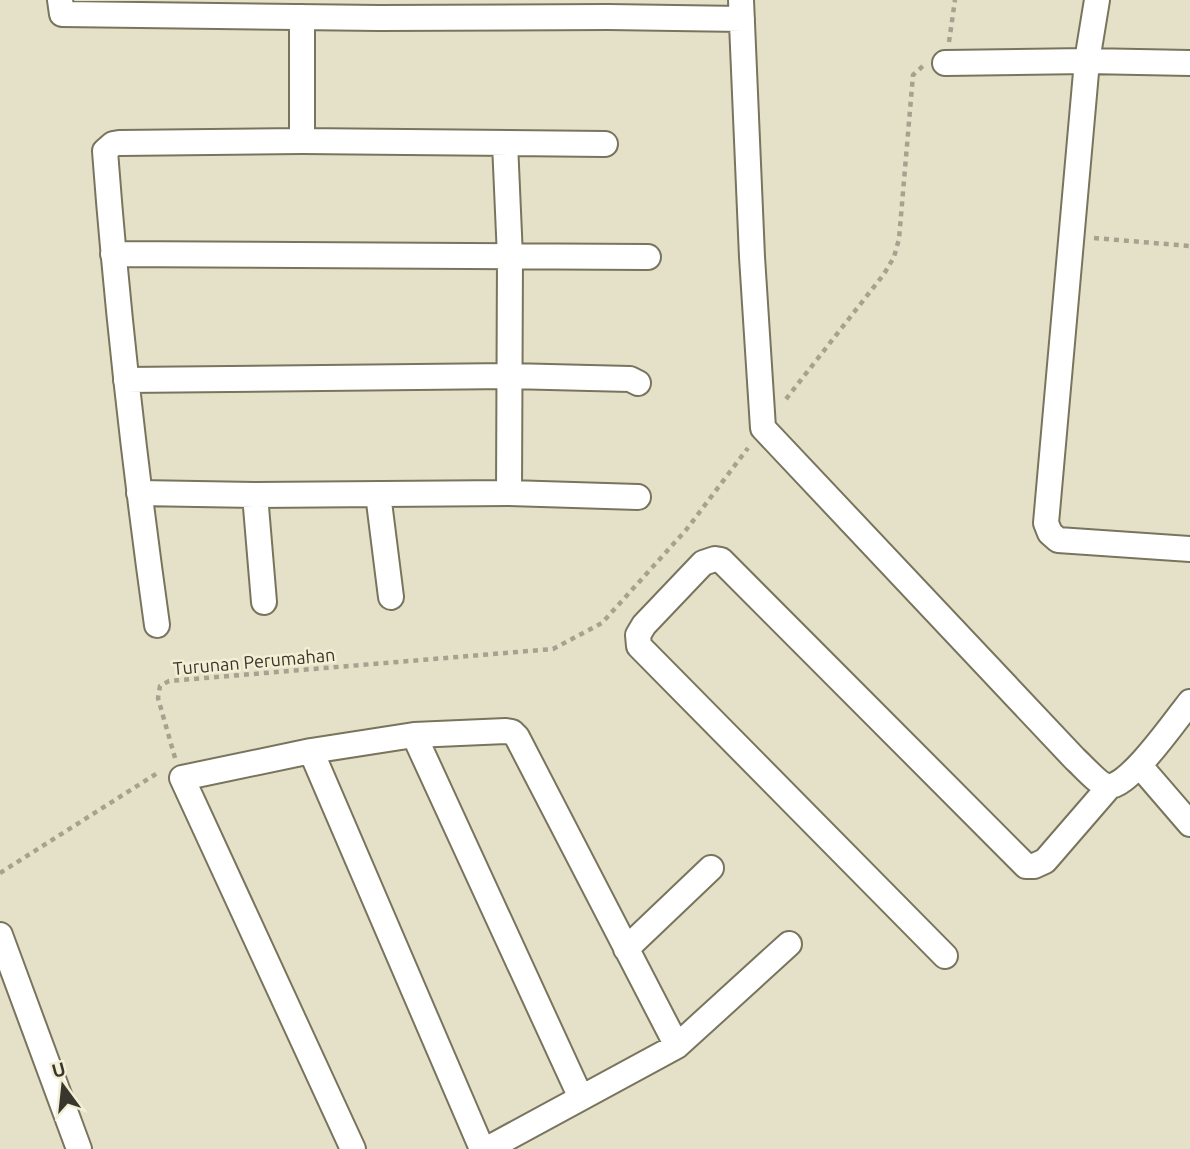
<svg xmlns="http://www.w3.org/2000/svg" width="1190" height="1149" font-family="Ubuntu,sans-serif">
	<rect width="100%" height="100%" fill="#e5e1c8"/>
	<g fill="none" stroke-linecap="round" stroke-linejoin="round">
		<g stroke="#78745d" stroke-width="28">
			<path id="street" d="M 60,0 L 62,14 L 379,18 L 608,17 L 742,19
				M 741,0 L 752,257 L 763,428 L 1075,759 C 1082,765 1099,785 1108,786 C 1128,789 1177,718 1190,702
				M 1097,0 L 1087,61 L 1046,523 L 1050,533 L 1058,540 L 1190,549
				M 945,63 L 1087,61 L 1190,63
				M 302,141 L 302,17
				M 505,143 L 510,257 L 509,493
				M 113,254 L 648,257
				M 126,380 L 509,376 L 630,379 L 638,383
				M 139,493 L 255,495 L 509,493 L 638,497
				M 378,494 L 391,597
				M 255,495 L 264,602
				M 157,625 C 135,468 117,310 105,151 L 113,144 L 119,143 L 302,141 L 605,144
				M 414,735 L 581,1098
				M 311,751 L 482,1149
				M 1140,766 L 1190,824
				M 0,935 L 79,1149
				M 626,949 L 711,868
				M 945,956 L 639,646 L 638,635 L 644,625 L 703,563 L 715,559 L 721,560 L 1026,866 L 1034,866 L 1045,861 L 1109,787
				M 677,1046 L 789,944
				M 353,1149 L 182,778 L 311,751 L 414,735 L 506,731 L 512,732 L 517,737 L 677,1046 L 487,1149"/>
		</g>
		<path stroke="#a5a28f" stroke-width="4.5" stroke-dasharray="5 5" stroke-linecap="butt" d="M 949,42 L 955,0
			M 1094,238 L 1190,246
			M 786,399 L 884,274 L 894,257 L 899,239 L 913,75 L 923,66
			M 175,758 L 158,698 L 160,686 L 169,681 L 553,649 L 602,623 L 686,530 L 748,448
			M 0,873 L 159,772"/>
		<use href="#street" stroke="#fff" stroke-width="24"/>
	</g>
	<g text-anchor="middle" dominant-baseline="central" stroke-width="5" stroke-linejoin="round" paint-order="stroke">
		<g font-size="18" fill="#39372d" stroke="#f3efd5">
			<text transform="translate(254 661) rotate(-5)">Turunan Perumahan</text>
		</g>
	</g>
	<g transform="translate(63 1086) rotate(345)" stroke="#f3efd5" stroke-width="5" paint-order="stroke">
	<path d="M0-5L12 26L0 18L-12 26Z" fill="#39372d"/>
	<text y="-10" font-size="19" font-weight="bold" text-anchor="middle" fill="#39372d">U</text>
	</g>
</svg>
